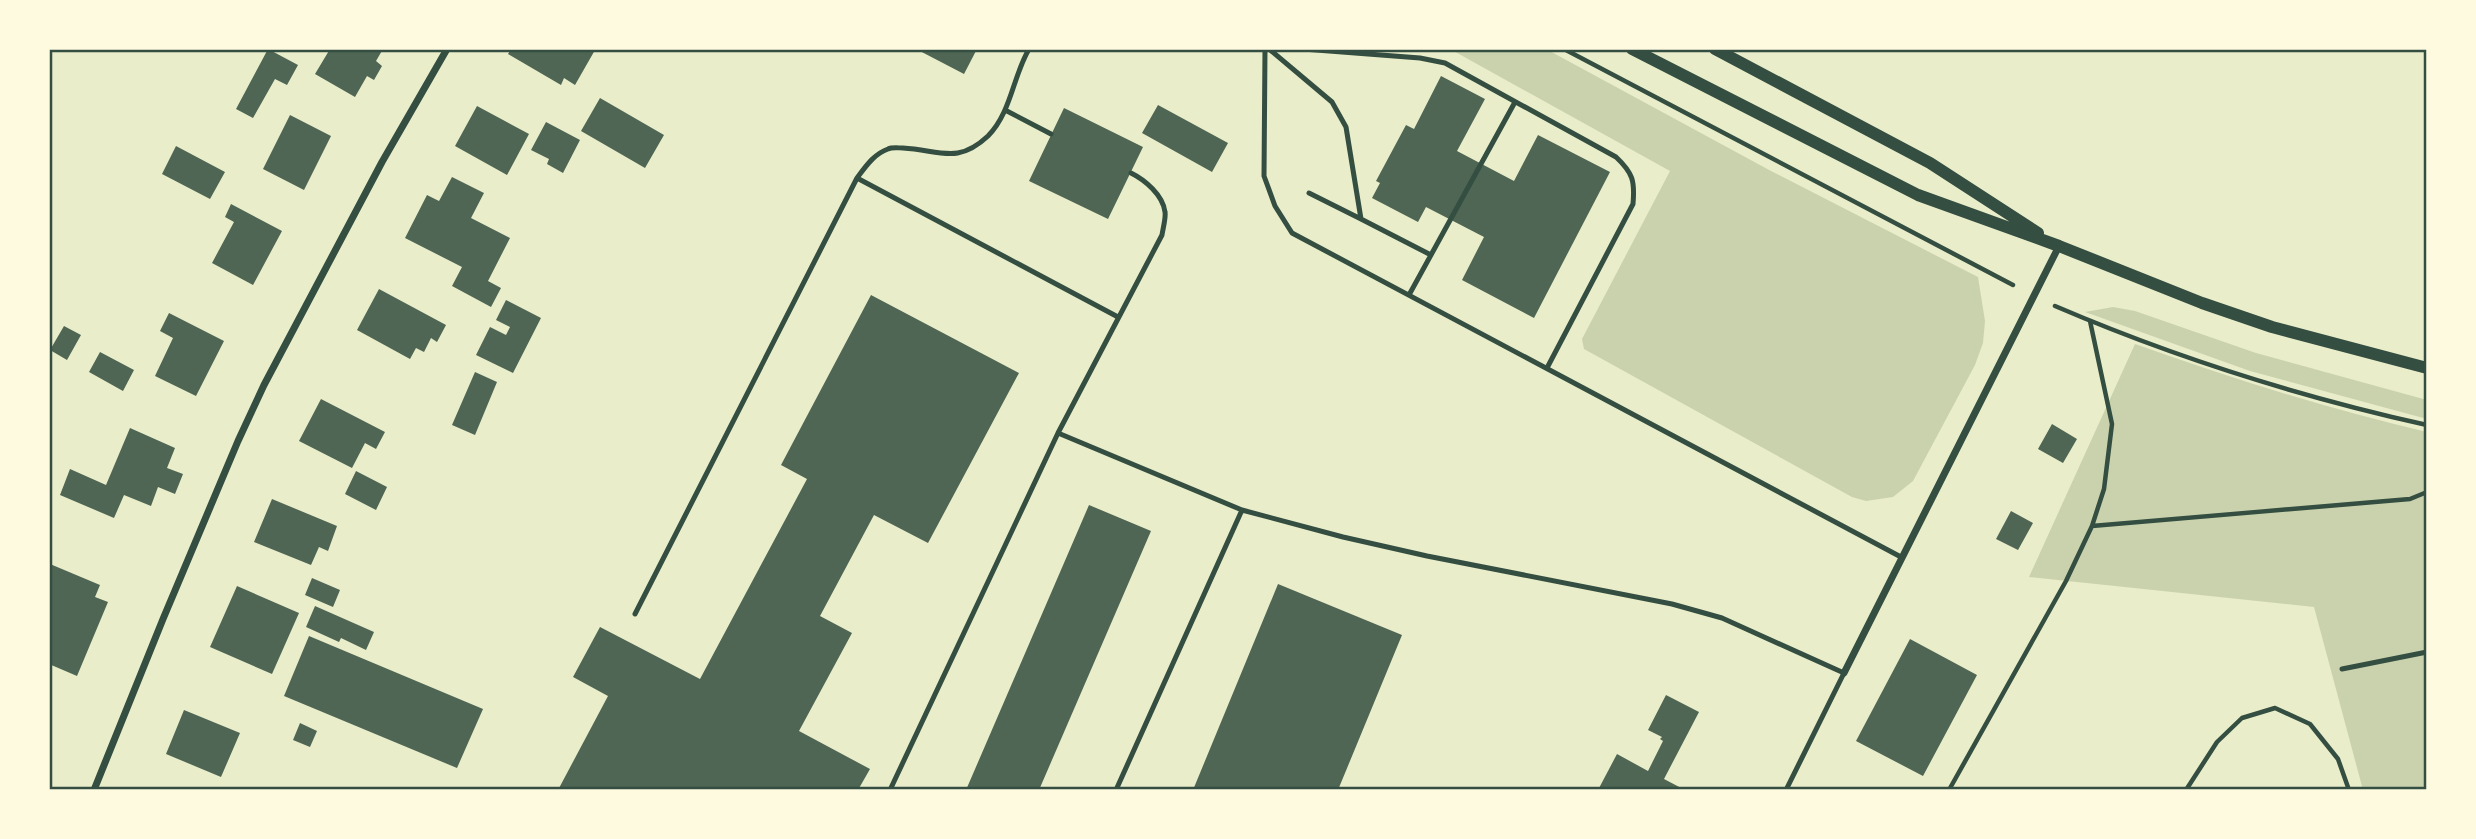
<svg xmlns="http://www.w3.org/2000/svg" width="2476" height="839" font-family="Signika,sans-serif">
	<rect width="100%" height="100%" fill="#e9edc9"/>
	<path fill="#cad2ad" d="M 1450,49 L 1546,49 L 1771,171 L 1978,277 L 1985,321 L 1983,343 L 1975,365 L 1913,481 L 1893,497 L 1866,501 L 1852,497 L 1584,349 L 1582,339 L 1670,171 Z
		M 2113,307 L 2135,311 L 2256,353 L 2427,400 L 2427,419 L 2250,371 L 2085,312 Z
		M 2135,344 C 2231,378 2327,409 2427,432 L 2427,790 L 2363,790 L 2314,607 L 2029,577 Z"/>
	<path fill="#4f6655" d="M 268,49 L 298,65 L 287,85 L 275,79 L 253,118 L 236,109 Z
		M 330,49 L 383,49 L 376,61 L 382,66 L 374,80 L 367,76 L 355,97 L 315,74 Z
		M 511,49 L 592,49 L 595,50 L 575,85 L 564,78 L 561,85 L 508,54 Z
		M 916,49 L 977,49 L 964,74 Z
		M 1441,76 L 1485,99 L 1457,151 L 1514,181 L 1538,135 L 1610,172 L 1534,318 L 1462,280 L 1484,237 L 1426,207 L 1418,222 L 1372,198 L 1380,183 L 1376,181 L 1406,125 L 1414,129 Z
		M 600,98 L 664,135 L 645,168 L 581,131 Z
		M 1158,105 L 1228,143 L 1212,172 L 1142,133 Z
		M 477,106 L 529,134 L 507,175 L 455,146 Z
		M 1064,108 L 1143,147 L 1108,219 L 1029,181 Z
		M 290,115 L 331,136 L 304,190 L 263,169 Z
		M 546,122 L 580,140 L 563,173 L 547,164 L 549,159 L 531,150 Z
		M 176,146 L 225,172 L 210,199 L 162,174 Z
		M 452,177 L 484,193 L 471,218 L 510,238 L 488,281 L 501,288 L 491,307 L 452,286 L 462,267 L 405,238 L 427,195 L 439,201 Z
		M 231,204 L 282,231 L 253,285 L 212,263 L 234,222 L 225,217 Z
		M 379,289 L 446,325 L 437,342 L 431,338 L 424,352 L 416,348 L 410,359 L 357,330 Z
		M 871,295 L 1019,373 L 928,543 L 874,515 L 820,616 L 852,633 L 799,731 L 870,769 L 858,790 L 558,790 L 608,696 L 573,677 L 600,627 L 700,679 L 807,479 L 781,465 Z
		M 506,300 L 541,318 L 513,373 L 476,355 L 490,327 L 506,335 L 510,327 L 496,320 Z
		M 169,313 L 224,341 L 196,396 L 155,376 L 173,338 L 160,331 Z
		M 64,326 L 81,335 L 67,360 L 50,350 Z
		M 100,352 L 134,370 L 123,391 L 89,372 Z
		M 475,372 L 497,382 L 475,435 L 452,425 Z
		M 321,399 L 385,432 L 376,449 L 365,443 L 352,468 L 299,441 Z
		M 2052,424 L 2077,439 L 2063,463 L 2038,449 Z
		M 130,428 L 175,448 L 167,468 L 183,474 L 175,494 L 158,487 L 151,506 L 124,495 L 114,518 L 60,495 L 70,469 L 106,485 Z
		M 356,471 L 387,487 L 376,510 L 345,494 Z
		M 272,499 L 337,526 L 328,551 L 319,547 L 311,565 L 254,542 Z
		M 1089,505 L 1151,531 L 1039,790 L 966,790 Z
		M 2011,511 L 2033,523 L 2018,550 L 1996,539 Z
		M 50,564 L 100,585 L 95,597 L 108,602 L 77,676 L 49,664 Z
		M 312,578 L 340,590 L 333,607 L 305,595 Z
		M 1278,584 L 1402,635 L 1338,790 L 1193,790 Z
		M 237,586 L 299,613 L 272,674 L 210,647 Z
		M 315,606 L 374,632 L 366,650 L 341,638 L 339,642 L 306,627 Z
		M 309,636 L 483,709 L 457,768 L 284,696 Z
		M 1910,639 L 1977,675 L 1923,776 L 1856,741 Z
		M 1666,695 L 1699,712 L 1664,779 L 1685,790 L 1598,790 L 1617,754 L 1648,771 L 1663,741 L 1660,739 L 1662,737 L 1648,730 Z
		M 184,710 L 240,733 L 221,777 L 166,754 Z
		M 300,723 L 317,731 L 310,747 L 293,740 Z"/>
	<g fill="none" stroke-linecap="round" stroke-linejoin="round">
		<path stroke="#344e41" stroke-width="4.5" d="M 1564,49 L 2013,285
			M 2055,306 C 2174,357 2301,397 2427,425
			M 2092,526 L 2410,499 L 2427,492
			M 1949,790 L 2066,581 L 2092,526 L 2104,489 L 2112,424 L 2090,321
			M 2186,790 L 2217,742 L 2242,718 L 2275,708 L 2310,724 L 2338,759 L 2349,790"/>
		<path stroke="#344e41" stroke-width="5" d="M 1265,49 L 1264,176 L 1275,206 L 1292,233 L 1901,557
			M 1269,49 L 1332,102 L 1346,127 L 1361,219 L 1431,255
			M 1303,49 L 1420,58 L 1445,63 L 1616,157 C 1633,173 1635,181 1633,204 L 1547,368
			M 1005,110 L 1051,134
			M 857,178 L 1118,317
			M 1309,193 L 1361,219
			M 1409,295 L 1515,102
			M 1058,433 L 1242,510 L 1343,537 L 1427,556 L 1672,604 L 1722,618 L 1844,673 L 1786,790
			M 635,614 L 857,178 C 866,166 874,154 888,149 C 892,147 898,148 903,148 C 940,150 957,165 988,136 C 1011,113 1013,76 1029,49
			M 2342,669 L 2427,652
			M 890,790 L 1058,433 L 1162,235 C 1163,228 1166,218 1165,212 C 1163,195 1145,180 1131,173
			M 1116,790 L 1242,510"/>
		<path stroke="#344e41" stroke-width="7" d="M 1844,673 L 2059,246
			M 94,790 L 163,619 L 238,441 L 264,385 L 382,162 L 447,49"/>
		<path stroke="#344e41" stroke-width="12" d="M 1632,49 L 1918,195 L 2059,246 L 2202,303 L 2272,327 L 2427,368
			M 1715,49 L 1930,163 L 2038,233"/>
	</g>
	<rect width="2476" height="839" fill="none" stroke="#fefae0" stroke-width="102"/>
	<rect x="51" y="51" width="2374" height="737" fill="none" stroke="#344e41" stroke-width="2.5"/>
</svg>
